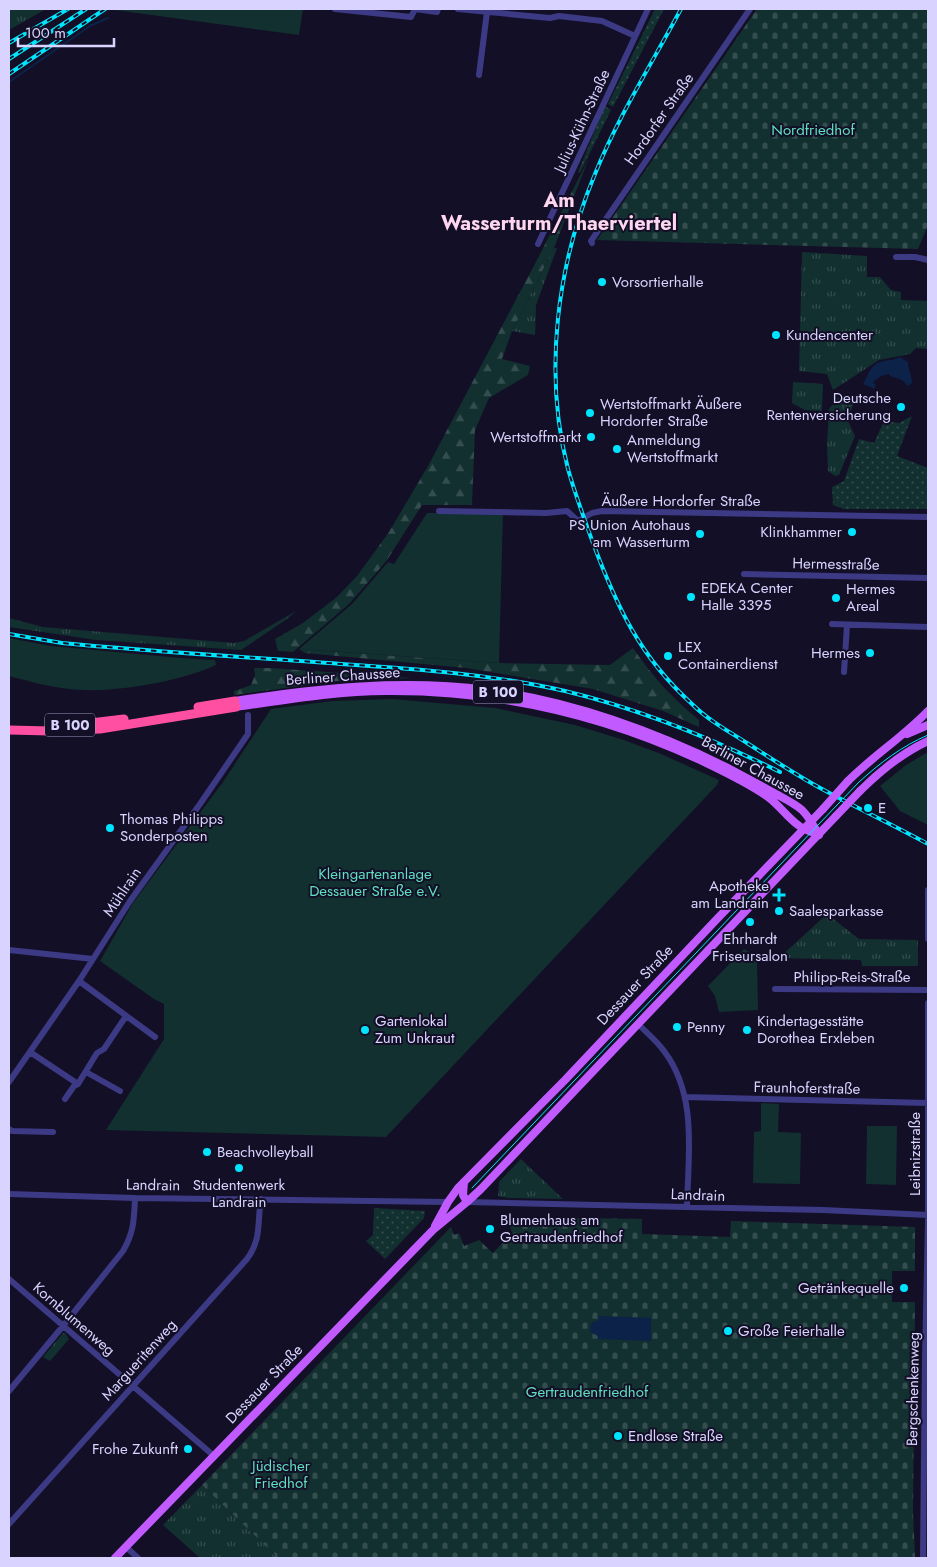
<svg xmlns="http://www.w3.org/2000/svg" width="937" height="1567" font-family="Jost,sans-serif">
	<defs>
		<pattern id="grass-tufts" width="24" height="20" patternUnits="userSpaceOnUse" patternTransform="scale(1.25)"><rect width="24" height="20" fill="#12302f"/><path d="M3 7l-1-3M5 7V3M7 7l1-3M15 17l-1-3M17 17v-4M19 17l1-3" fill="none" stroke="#344d4e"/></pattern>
		<pattern id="forest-firs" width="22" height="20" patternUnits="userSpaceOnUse" patternTransform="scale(1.25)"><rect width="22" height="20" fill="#12302f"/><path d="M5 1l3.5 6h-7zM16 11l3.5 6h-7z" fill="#344d4e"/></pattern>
		<pattern id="cemetery-stones" width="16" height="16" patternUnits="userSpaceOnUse" patternTransform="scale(1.25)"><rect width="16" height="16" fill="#12302f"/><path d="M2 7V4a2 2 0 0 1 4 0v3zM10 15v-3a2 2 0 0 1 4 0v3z" fill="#344d4e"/></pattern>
		<pattern id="park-dots" width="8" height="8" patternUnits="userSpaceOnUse" patternTransform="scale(1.25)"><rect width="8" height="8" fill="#12302f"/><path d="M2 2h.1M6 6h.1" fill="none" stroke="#344d4e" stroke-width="1.8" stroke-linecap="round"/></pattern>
	</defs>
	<rect width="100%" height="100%" fill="#130f26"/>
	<path fill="url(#grass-tufts)" d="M 9,9 L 46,9 L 9,30 Z
		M 554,248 L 557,248 L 536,305 L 535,335 L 512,331 Z
		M 802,252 L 867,256 L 867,277 L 880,277 L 891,290 L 901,292 L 901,300 L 928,301 L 928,349 L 916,348 L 910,354 L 879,360 L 833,390 L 827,374 L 799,371 Z
		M 793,382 L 823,384 L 822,411 L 805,410 L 792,403 Z
		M 841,394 L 855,398 L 848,421 L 855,436 L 839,475 L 835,476 L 828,471 L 827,445 L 829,409 Z
		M 296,611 L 287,619 L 241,650 L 96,640 L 9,627 L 9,618 L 43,627 L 234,643 L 244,641 Z
		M 827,914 L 859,939 L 918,940 L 918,966 L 862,966 L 861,960 L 779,958 Z
		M 521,1159 L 563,1199 L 509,1198 L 498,1196 L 499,1182 Z
		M 63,1333 L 65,1333 L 69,1339 L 50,1361 L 43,1357 Z
		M 202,1485 L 275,1555 L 272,1558 L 200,1558 L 163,1525 Z"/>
	<path fill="url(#forest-firs)" d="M 589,158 L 554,248 L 512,331 L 502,359 L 530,366 L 528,375 L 489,398 L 475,430 L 472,505 L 422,505 L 387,560 L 371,579 L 349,604 L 293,652 L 278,651 L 275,639 L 303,623 L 337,597 L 357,576 L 389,532 L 428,466 L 538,258 Z
		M 633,648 C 652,676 673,699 699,720 L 699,727 L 663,711 L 593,689 L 466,668 L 305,653 L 299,649 L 499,663 L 610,665 Z
		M 254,668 L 270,668 L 412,678 L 337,681 L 234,695 L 234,691 L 251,685 L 255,675 Z"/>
	<path fill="url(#cemetery-stones)" d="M 757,9 L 928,9 L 928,225 L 918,249 L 597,240 Z
		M 518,1217 L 642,1219 L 642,1234 L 730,1237 L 731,1221 L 915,1227 L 915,1271 L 892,1271 L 892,1302 L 915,1302 L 913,1512 L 915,1558 L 272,1558 L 275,1555 L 202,1485 L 451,1227 L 454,1235 L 459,1233 L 464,1246 L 479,1240 L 493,1253 L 512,1233 L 510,1227 Z"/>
	<path fill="url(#park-dots)" d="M 655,9 L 664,9 L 613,107 L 608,104 Z
		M 605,106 L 611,110 L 580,173 L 578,172 Z
		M 912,416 L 897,456 L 928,468 L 928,509 L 844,509 L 833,505 L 832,487 L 844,481 L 859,439 L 874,443 L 884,421 L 899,423 Z
		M 374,1208 L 425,1211 L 424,1218 L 385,1259 L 366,1241 L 373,1235 Z"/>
	<path fill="#12302f" d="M 118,9 L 303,9 L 299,35 L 115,10 Z
		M 427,513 L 503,513 L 499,663 L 299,649 L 352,604 L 388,562 L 394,564 Z
		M 9,638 L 51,646 L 181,658 L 215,660 L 216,665 C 179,682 110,694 69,689 C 49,687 28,681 9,676 Z
		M 392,699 L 495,708 L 575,725 L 624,740 L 661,754 L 719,780 L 717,785 L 386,1137 L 106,1130 L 164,1039 L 164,1004 L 154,999 L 100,961 L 133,903 L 223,782 L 271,709 L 332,701 Z
		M 928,752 L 928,825 L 900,811 L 880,786 L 906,765 Z
		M 744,949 L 757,956 L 758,1010 L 719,1012 L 715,996 L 708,986 Z
		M 761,1103 L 779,1104 L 778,1132 L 801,1133 L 800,1184 L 753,1183 L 754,1132 L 761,1131 Z
		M 867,1126 L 897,1126 L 896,1185 L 866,1184 Z"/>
	<path fill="#0c2248" d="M 900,357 L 908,362 C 908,370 912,375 912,383 L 908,386 L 902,380 L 890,376 L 889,374 L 881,376 L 873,382 L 876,385 L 874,389 L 863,384 C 867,377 871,364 880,362 C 889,359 889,362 900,357 Z
		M 599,1316 L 651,1318 L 651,1341 L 598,1339 L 598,1336 L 590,1332 L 591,1323 L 599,1320 Z"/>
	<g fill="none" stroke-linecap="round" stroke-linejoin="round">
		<path stroke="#0c2248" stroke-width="2" d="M 9,82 L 90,26 L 108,18"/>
		<path stroke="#3d3a85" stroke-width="6" d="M 335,9 L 411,17 L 415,9 L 437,12 L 438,9
			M 458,9 L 550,18 L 559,16 L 602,21 L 635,36
			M 479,75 L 487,12
			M 592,243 L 591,241 L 750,9
			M 538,244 L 648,9
			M 896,257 L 915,257 L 928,260
			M 439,511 L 546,513 L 567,511 L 578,521 L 592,513 L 602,511 L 928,517
			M 744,574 L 928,578
			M 832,624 L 928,627
			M 844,672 L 847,625
			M 928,890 L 928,939
			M 9,950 L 93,959
			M 79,981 L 155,1037
			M 775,989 L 928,990
			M 928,1003 L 928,1214
			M 638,1024 C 647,1033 657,1041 664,1051 C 698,1096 688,1155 687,1207
			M 30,1052 L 78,1084 L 97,1053 L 104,1049 L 126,1016
			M 86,1072 L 120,1091
			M 9,1082 L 79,981 L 130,901 L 200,804 L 248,734 L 248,715
			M 685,1097 L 928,1103
			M 65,1099 L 74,1086 L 78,1084
			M 9,1129 L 12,1131 L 53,1132
			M 9,1194 L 135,1198 L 448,1202
			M 467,1202 L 823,1210 L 928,1215
			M 9,1279 L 214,1456
			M 9,1391 L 63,1326 L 123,1251 C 134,1232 134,1220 135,1198
			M 9,1524 L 247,1259 C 262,1239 257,1222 261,1199
			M 126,1547 L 138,1558
			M 923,1558 L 925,1359 L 928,1220"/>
		<path stroke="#c25bff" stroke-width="8" d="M 235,701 C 318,688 403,679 487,690 C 570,701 651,730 726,767 C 743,776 760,785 776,794 C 785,799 794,803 802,810 C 809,817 814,826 819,835
			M 236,707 C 285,700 336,691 386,691 C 494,690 600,714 698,759 C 719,769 749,783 768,797 C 779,805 787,817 798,825 C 804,830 812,832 819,835
			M 907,734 L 928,725
			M 848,781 C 873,756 903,737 928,711
			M 860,791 C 880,771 902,753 928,741
			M 464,1182 L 463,1195 L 467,1202
			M 435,1226 L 448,1202 L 458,1188 L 565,1080 L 716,920 L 823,809
			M 115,1558 L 433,1230 L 467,1202 L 481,1189 L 836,816"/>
		<path stroke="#ff4fa3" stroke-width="9" d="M 198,707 L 235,701
			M 74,725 L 124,719
			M 9,730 L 50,731 L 100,729 L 236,707"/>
		<path stroke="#00e5ff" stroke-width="1" d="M 472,1188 L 859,782 C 880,763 902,746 928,735"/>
		<g stroke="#00e5ff" stroke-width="4">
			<path id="rail" d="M 681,9 C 652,63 618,117 595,174 C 557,265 543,373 568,469 C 575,494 584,518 593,543 C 617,607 640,657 692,704 C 708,720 728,731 747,743 C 772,759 796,775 822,789 C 857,808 893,825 928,844
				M 9,43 L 68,9
				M 9,59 L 86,9
				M 9,74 L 105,9
				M 9,634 L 62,643 C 155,652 248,657 341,664 C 416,669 491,674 565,691 C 640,709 711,738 780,772"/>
		</g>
		<use href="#rail" stroke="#130f26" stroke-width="2" stroke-dasharray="5.5" stroke-linecap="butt"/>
		<path stroke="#c25bff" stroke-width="8" d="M 823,809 L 848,781
			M 836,816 L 860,791"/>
	</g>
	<g fill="#00e5ff" stroke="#130f26" stroke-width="2">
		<circle cx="602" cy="282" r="5"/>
		<circle cx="776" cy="335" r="5"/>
		<circle cx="901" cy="407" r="5"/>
		<circle cx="590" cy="413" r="5"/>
		<circle cx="591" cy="437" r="5"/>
		<circle cx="617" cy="449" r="5"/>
		<circle cx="852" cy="532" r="5"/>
		<circle cx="700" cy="534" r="5"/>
		<circle cx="691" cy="597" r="5"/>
		<circle cx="836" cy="598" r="5"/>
		<circle cx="870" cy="653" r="5"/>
		<circle cx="668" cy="656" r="5"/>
		<circle cx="868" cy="808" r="5"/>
		<circle cx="110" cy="828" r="5"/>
		<path d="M776.5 887.5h5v5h5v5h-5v5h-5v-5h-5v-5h5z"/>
		<circle cx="779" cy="911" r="5"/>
		<circle cx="750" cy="922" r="5"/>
		<circle cx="677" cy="1027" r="5"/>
		<circle cx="365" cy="1030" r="5"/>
		<circle cx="747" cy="1030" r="5"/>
		<circle cx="207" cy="1152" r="5"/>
		<circle cx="239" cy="1168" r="5"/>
		<circle cx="490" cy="1229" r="5"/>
		<circle cx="904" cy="1288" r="5"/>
		<circle cx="728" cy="1331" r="5"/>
		<circle cx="618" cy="1436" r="5"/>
		<circle cx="188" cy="1449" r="5"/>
	</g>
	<g text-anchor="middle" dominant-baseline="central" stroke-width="4" stroke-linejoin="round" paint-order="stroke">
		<g fill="#130f26" stroke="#9e99be" stroke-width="1">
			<rect x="473" y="680.5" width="50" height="23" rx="4"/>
			<rect x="45" y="713.5" width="50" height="23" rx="4"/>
		</g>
		<g font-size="14" font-weight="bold" fill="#d9d4ff">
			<text x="498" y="692">B 100</text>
			<text x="70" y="725">B 100</text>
		</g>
		<g font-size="15" fill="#d9d4ff" stroke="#130f26">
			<text transform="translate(659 119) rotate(-55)">Hordorfer Straße</text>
			<text transform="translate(582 121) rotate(-65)">Julius-Kühn-Straße</text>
			<text x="681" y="501">Äußere Hordorfer Straße</text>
			<text transform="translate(836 564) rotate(1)">Hermesstraße</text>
			<text transform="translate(343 676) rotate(-4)">Berliner Chaussee</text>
			<text transform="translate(753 768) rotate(29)">Berliner Chaussee</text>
			<text transform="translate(122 892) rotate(-56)">Mühlrain</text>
			<text x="852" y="977">Philipp-Reis-Straße</text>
			<text transform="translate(635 985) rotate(-47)">Dessauer Straße</text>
			<text transform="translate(807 1088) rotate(1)">Fraunhoferstraße</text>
			<text transform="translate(915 1154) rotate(-90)">Leibnizstraße</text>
			<text transform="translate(153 1185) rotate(1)">Landrain</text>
			<text transform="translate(698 1195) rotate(2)">Landrain</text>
			<text transform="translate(74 1319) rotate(41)">Kornblumenweg</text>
			<text transform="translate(139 1360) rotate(-48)">Margueritenweg</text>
			<text transform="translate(264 1384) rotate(-46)">Dessauer Straße</text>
			<text transform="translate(913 1389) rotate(-89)">Bergschenkenweg</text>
		</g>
		<g font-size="15" fill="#5fe0c0" stroke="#130f26">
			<text x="813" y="130">Nordfriedhof</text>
			<text x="375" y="874">Kleingartenanlage<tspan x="375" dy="17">Dessauer Straße e.V.</tspan></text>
			<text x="587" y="1392">Gertraudenfriedhof</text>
			<text x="281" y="1466">Jüdischer<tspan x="281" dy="17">Friedhof</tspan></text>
		</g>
		<g font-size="15" fill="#d9d4ff" stroke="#130f26" text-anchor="start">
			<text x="612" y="282">Vorsortierhalle</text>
			<text x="786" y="335">Kundencenter</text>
			<text x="891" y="398" text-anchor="end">Deutsche<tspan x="891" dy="17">Rentenversicherung</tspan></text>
			<text x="600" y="404">Wertstoffmarkt Äußere<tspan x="600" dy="17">Hordorfer Straße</tspan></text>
			<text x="581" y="437" text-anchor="end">Wertstoffmarkt</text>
			<text x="627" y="440">Anmeldung<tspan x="627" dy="17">Wertstoffmarkt</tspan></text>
			<text x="690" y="525" text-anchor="end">PS Union Autohaus<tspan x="690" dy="17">am Wasserturm</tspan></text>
			<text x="842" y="532" text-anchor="end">Klinkhammer</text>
			<text x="701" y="588">EDEKA Center<tspan x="701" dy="17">Halle 3395</tspan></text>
			<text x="846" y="589">Hermes<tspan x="846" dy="17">Areal</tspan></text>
			<text x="678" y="647">LEX<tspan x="678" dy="17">Containerdienst</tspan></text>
			<text x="860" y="653" text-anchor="end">Hermes</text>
			<text x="878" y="808">E</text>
			<text x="120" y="819">Thomas Philipps<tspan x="120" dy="17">Sonderposten</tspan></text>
			<text x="769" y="886" text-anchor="end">Apotheke<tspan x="769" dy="17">am Landrain</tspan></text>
			<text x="789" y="911">Saalesparkasse</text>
			<text x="750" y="939" text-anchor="middle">Ehrhardt<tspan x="750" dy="17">Friseursalon</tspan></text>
			<text x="375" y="1021">Gartenlokal<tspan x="375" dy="17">Zum Unkraut</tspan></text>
			<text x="757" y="1021">Kindertagesstätte<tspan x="757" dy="17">Dorothea Erxleben</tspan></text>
			<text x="687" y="1027">Penny</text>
			<text x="217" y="1152">Beachvolleyball</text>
			<text x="239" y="1185" text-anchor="middle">Studentenwerk<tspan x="239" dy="17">Landrain</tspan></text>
			<text x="500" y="1220">Blumenhaus am<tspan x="500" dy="17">Gertraudenfriedhof</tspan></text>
			<text x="894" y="1288" text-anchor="end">Getränkequelle</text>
			<text x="738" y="1331">Große Feierhalle</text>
			<text x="628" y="1436">Endlose Straße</text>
			<text x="178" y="1449" text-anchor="end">Frohe Zukunft</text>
		</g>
		<g font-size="20" font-weight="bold" fill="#ffd6f0" stroke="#130f26">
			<text x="559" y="200">Am<tspan x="559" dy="23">Wasserturm/Thaerviertel</tspan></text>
		</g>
	</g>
	<rect width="937" height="1567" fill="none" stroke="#d9d4ff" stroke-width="20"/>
	<path d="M18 38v8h96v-8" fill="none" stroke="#d9d4ff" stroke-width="2.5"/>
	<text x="25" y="38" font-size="15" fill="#d9d4ff" stroke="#130f26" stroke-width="4" paint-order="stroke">100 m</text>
</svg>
